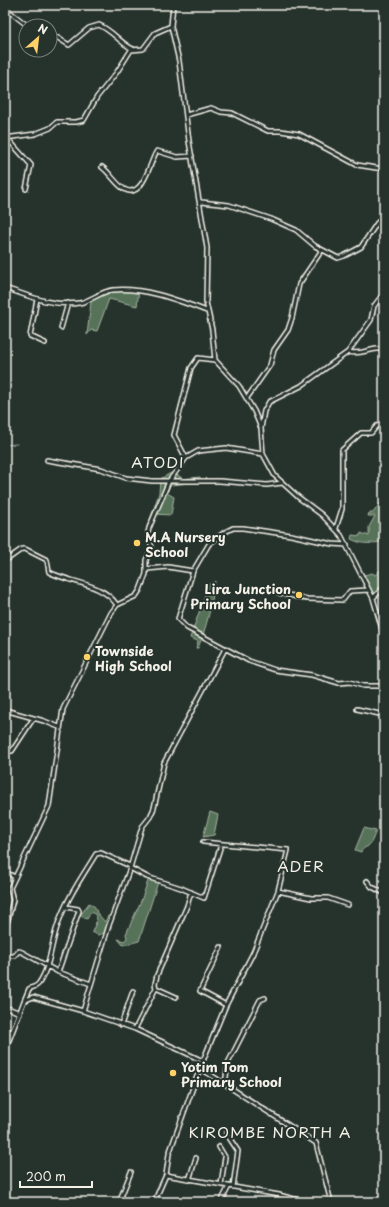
<svg xmlns="http://www.w3.org/2000/svg" width="389" height="1207" font-family="'Playpen Sans',sans-serif">
	<rect width="100%" height="100%" fill="#26332d"/>
	<filter id="ink" filterUnits="userSpaceOnUse"><feTurbulence type="fractalNoise" baseFrequency=".025" numOctaves="2"/><feDisplacementMap in="SourceGraphic" scale="8" xChannelSelector="R" yChannelSelector="G"/><feConvolveMatrix kernelMatrix="1 2 1 2 8 2 1 2 1" color-interpolation-filters="sRGB"/></filter>
	<g filter="url(#ink)">
		<path fill="#57735a" stroke="#a6b2a1" d="M 108,288 L 139,290 L 137,306 L 109,299 L 97,331 L 91,330 L 87,335 L 91,302 L 97,292 L 104,294 Z
			M 171,473 L 181,477 L 181,479 L 200,477 L 201,482 L 170,485 L 167,493 L 174,497 L 171,515 L 154,514 L 150,520 L 159,493 L 160,479 Z
			M 383,499 L 384,526 L 381,528 L 384,541 C 371,544 363,545 351,539 L 352,535 L 360,536 L 361,533 L 369,536 L 369,527 L 375,516 L 368,516 L 369,513 L 373,513 Z
			M 380,570 L 384,571 L 384,584 L 374,594 L 372,592 L 364,575 L 372,573 L 376,575 Z
			M 215,581 C 212,604 207,626 198,648 L 196,648 L 198,641 L 190,638 L 209,584 L 212,584 Z
			M 210,812 L 218,815 L 214,835 L 203,837 Z
			M 364,828 L 376,831 C 374,835 372,843 368,846 C 365,848 363,848 361,852 L 355,850 Z
			M 149,878 L 158,882 L 139,941 L 123,945 L 118,939 L 124,941 L 127,938 L 126,934 L 141,901 Z
			M 89,903 L 95,907 L 97,913 L 105,922 L 108,916 L 110,916 L 104,933 L 98,935 L 92,932 L 97,920 L 95,914 L 91,912 L 87,919 L 80,916 Z"/>
		<g fill="none" stroke-linecap="round" stroke-linejoin="round">
			<path stroke="#8ca09c" stroke-width="1" d="M 5,445 L 17,444
				M 6,464 L 7,460"/>
			<g stroke="#f4f1e8" stroke-width="6">
				<path id="minor" d="M 173,5 L 171,26 L 179,61 L 189,141 L 207,248 L 206,302 L 212,330 L 215,360 L 239,386 L 254,411 L 261,428 L 263,454 L 275,476 L 298,497 L 322,515 L 341,535 L 373,598 L 384,636
					M 5,8 L 28,26
					M 50,33 L 69,45 L 89,28 L 99,25 C 113,31 120,43 133,49
					M 186,115 L 211,108 L 221,112 L 232,113 L 268,131 L 281,131 L 299,134 L 357,165 L 383,169 L 384,172
					M 5,138 L 35,134 L 50,128 L 57,122 L 76,122 L 84,120 L 97,97 L 117,72 L 131,50 L 143,49 L 155,33 L 171,26
					M 7,138 L 31,165 L 26,189
					M 102,167 C 110,173 116,184 124,189 C 143,201 151,158 157,151 L 177,157 L 192,156
					M 201,202 L 229,205 L 271,219 L 296,230 L 315,246 L 338,258 L 344,256 L 361,247 L 377,223 L 384,216
					M 5,288 C 29,296 53,307 79,303 C 91,301 101,291 113,290 C 145,287 177,300 207,311
					M 37,299 L 30,336 L 45,343
					M 61,328 L 68,303
					M 348,352 C 361,356 371,347 384,349
					M 247,398 L 270,365 L 274,350 L 288,330 L 292,318 L 299,284 L 322,250
					M 261,428 L 264,411 L 269,402 L 301,386 L 348,352 L 371,320 L 374,306 L 384,293
					M 186,458 L 174,435 L 191,368 L 198,358 L 215,360
					M 47,460 L 101,469 L 126,478 L 152,481 L 220,481 L 267,485 L 282,483
					M 336,528 L 342,509 L 342,450 L 361,433 L 371,433 L 377,426 L 384,424
					M 347,545 L 332,544 L 291,535 L 243,528 L 233,528 L 225,532 L 209,544 L 193,571 L 178,619 L 187,628 L 249,661 L 275,670 L 312,675 L 339,683 L 350,682 L 363,686 L 384,686
					M 5,561 L 22,549 L 25,549 L 47,560 L 49,572 C 70,583 103,583 117,605
					M 147,569 L 168,567 L 193,571
					M 279,593 L 307,599 L 343,600 L 350,591 L 369,590
					M 373,598 L 384,587
					M 357,709 L 384,715
					M 5,710 L 44,721 L 59,727
					M 5,751 L 12,751 L 33,719
					M 130,868 L 147,877 L 181,888 L 204,898 L 221,845
					M 5,872 L 15,877
					M 367,881 L 372,887 L 384,893
					M 278,891 L 311,898 L 328,898 L 348,905
					M 5,931 L 13,900 L 10,888 L 49,806 L 63,709 L 111,613 L 117,605 L 136,596 L 140,590 L 146,574 L 146,560 L 152,548 L 148,533 L 149,528 L 169,481 L 186,458 L 198,451 L 226,448 L 263,454
					M 221,947 L 200,991 L 226,1005
					M 5,956 L 14,956 L 19,951 L 22,952 L 58,972 L 91,984
					M 5,969 L 7,993 L 5,1001
					M 58,972 L 79,911 L 78,909 L 66,907
					M 156,988 L 176,997
					M 24,1001 L 29,989 C 32,987 37,987 39,983 C 50,967 51,945 57,927 C 65,901 82,877 96,854 L 101,853 L 130,866
					M 5,1007 L 20,1013
					M 83,1011 L 109,925 L 130,868 L 142,827 L 150,817 L 154,808 L 164,763 L 225,649
					M 121,1025 L 133,991
					M 135,1029 L 156,988 L 155,984 L 157,975 L 187,906 L 191,892
					M 5,1030 L 12,1032
					M 5,1051 L 24,1001 L 33,997 L 83,1011 L 135,1029 L 203,1061
					M 200,1068 L 316,1143 L 331,1202
					M 225,1084 L 228,1063 L 260,1000 L 265,998
					M 226,1133 L 238,1151 L 233,1187
					M 219,1147 L 225,1157 L 221,1185
					M 166,1175 L 279,1195 L 305,1202
					M 189,1180 L 196,1158
					M 119,1202 L 131,1172
					M 154,1202 L 166,1175 L 169,1154 L 200,1068 L 226,1005 L 253,953 L 278,891 L 288,850 L 203,842
					M 221,1202 L 229,1186"/>
			</g>
			<use href="#minor" stroke="#26332d" stroke-width="3"/>
		</g>
	</g>
	<g fill="#ffd166" stroke="#26332d" stroke-width="1.5">
		<circle cx="137" cy="543" r="4"/>
		<circle cx="299" cy="595" r="4"/>
		<circle cx="87" cy="657" r="4"/>
		<circle cx="173" cy="1073" r="4"/>
	</g>
	<g text-anchor="middle" dominant-baseline="central" stroke-width="4" stroke-linejoin="round" paint-order="stroke">
		<g font-size="13" font-weight="bold" fill="#f4f1e8" stroke="#26332d" text-anchor="start">
			<text x="145" y="536">M.A Nursery<tspan x="145" dy="15">School</tspan></text>
			<text x="291" y="588" text-anchor="end">Lira Junction<tspan x="291" dy="15">Primary School</tspan></text>
			<text x="95" y="650">Townside<tspan x="95" dy="15">High School</tspan></text>
			<text x="181" y="1066">Yotim Tom<tspan x="181" dy="15">Primary School</tspan></text>
		</g>
		<g font-size="15" letter-spacing="1" fill="#f4f1e8" stroke="#26332d">
			<text x="158" y="461">ATODI</text>
			<text x="301" y="865">ADER</text>
			<text x="270" y="1131">KIROMBE NORTH A</text>
		</g>
	</g>
	<rect width="389" height="1207" fill="none" stroke="#26332d" stroke-width="20"/>
	<rect x="10" y="10" width="369" height="1187" fill="none" stroke="#f4f1e8" stroke-width="1.5" filter="url(#ink)"/>
	<g transform="translate(38 38) rotate(28)"><circle r="19" fill="#26332d" stroke="#787f78"/>
	<path d="M0-3L7 15L0 10L-7 15Z" fill="#ffd166"/>
	<text y="-6" font-size="11" font-weight="bold" text-anchor="middle" fill="#f4f1e8">N</text>
	</g>
	<path d="M20 1181v6h72v-6" fill="none" stroke="#f4f1e8" stroke-width="2"/>
	<text x="26" y="1181" font-size="12" fill="#f4f1e8" stroke="#26332d" stroke-width="3" paint-order="stroke">200 m</text>
</svg>
